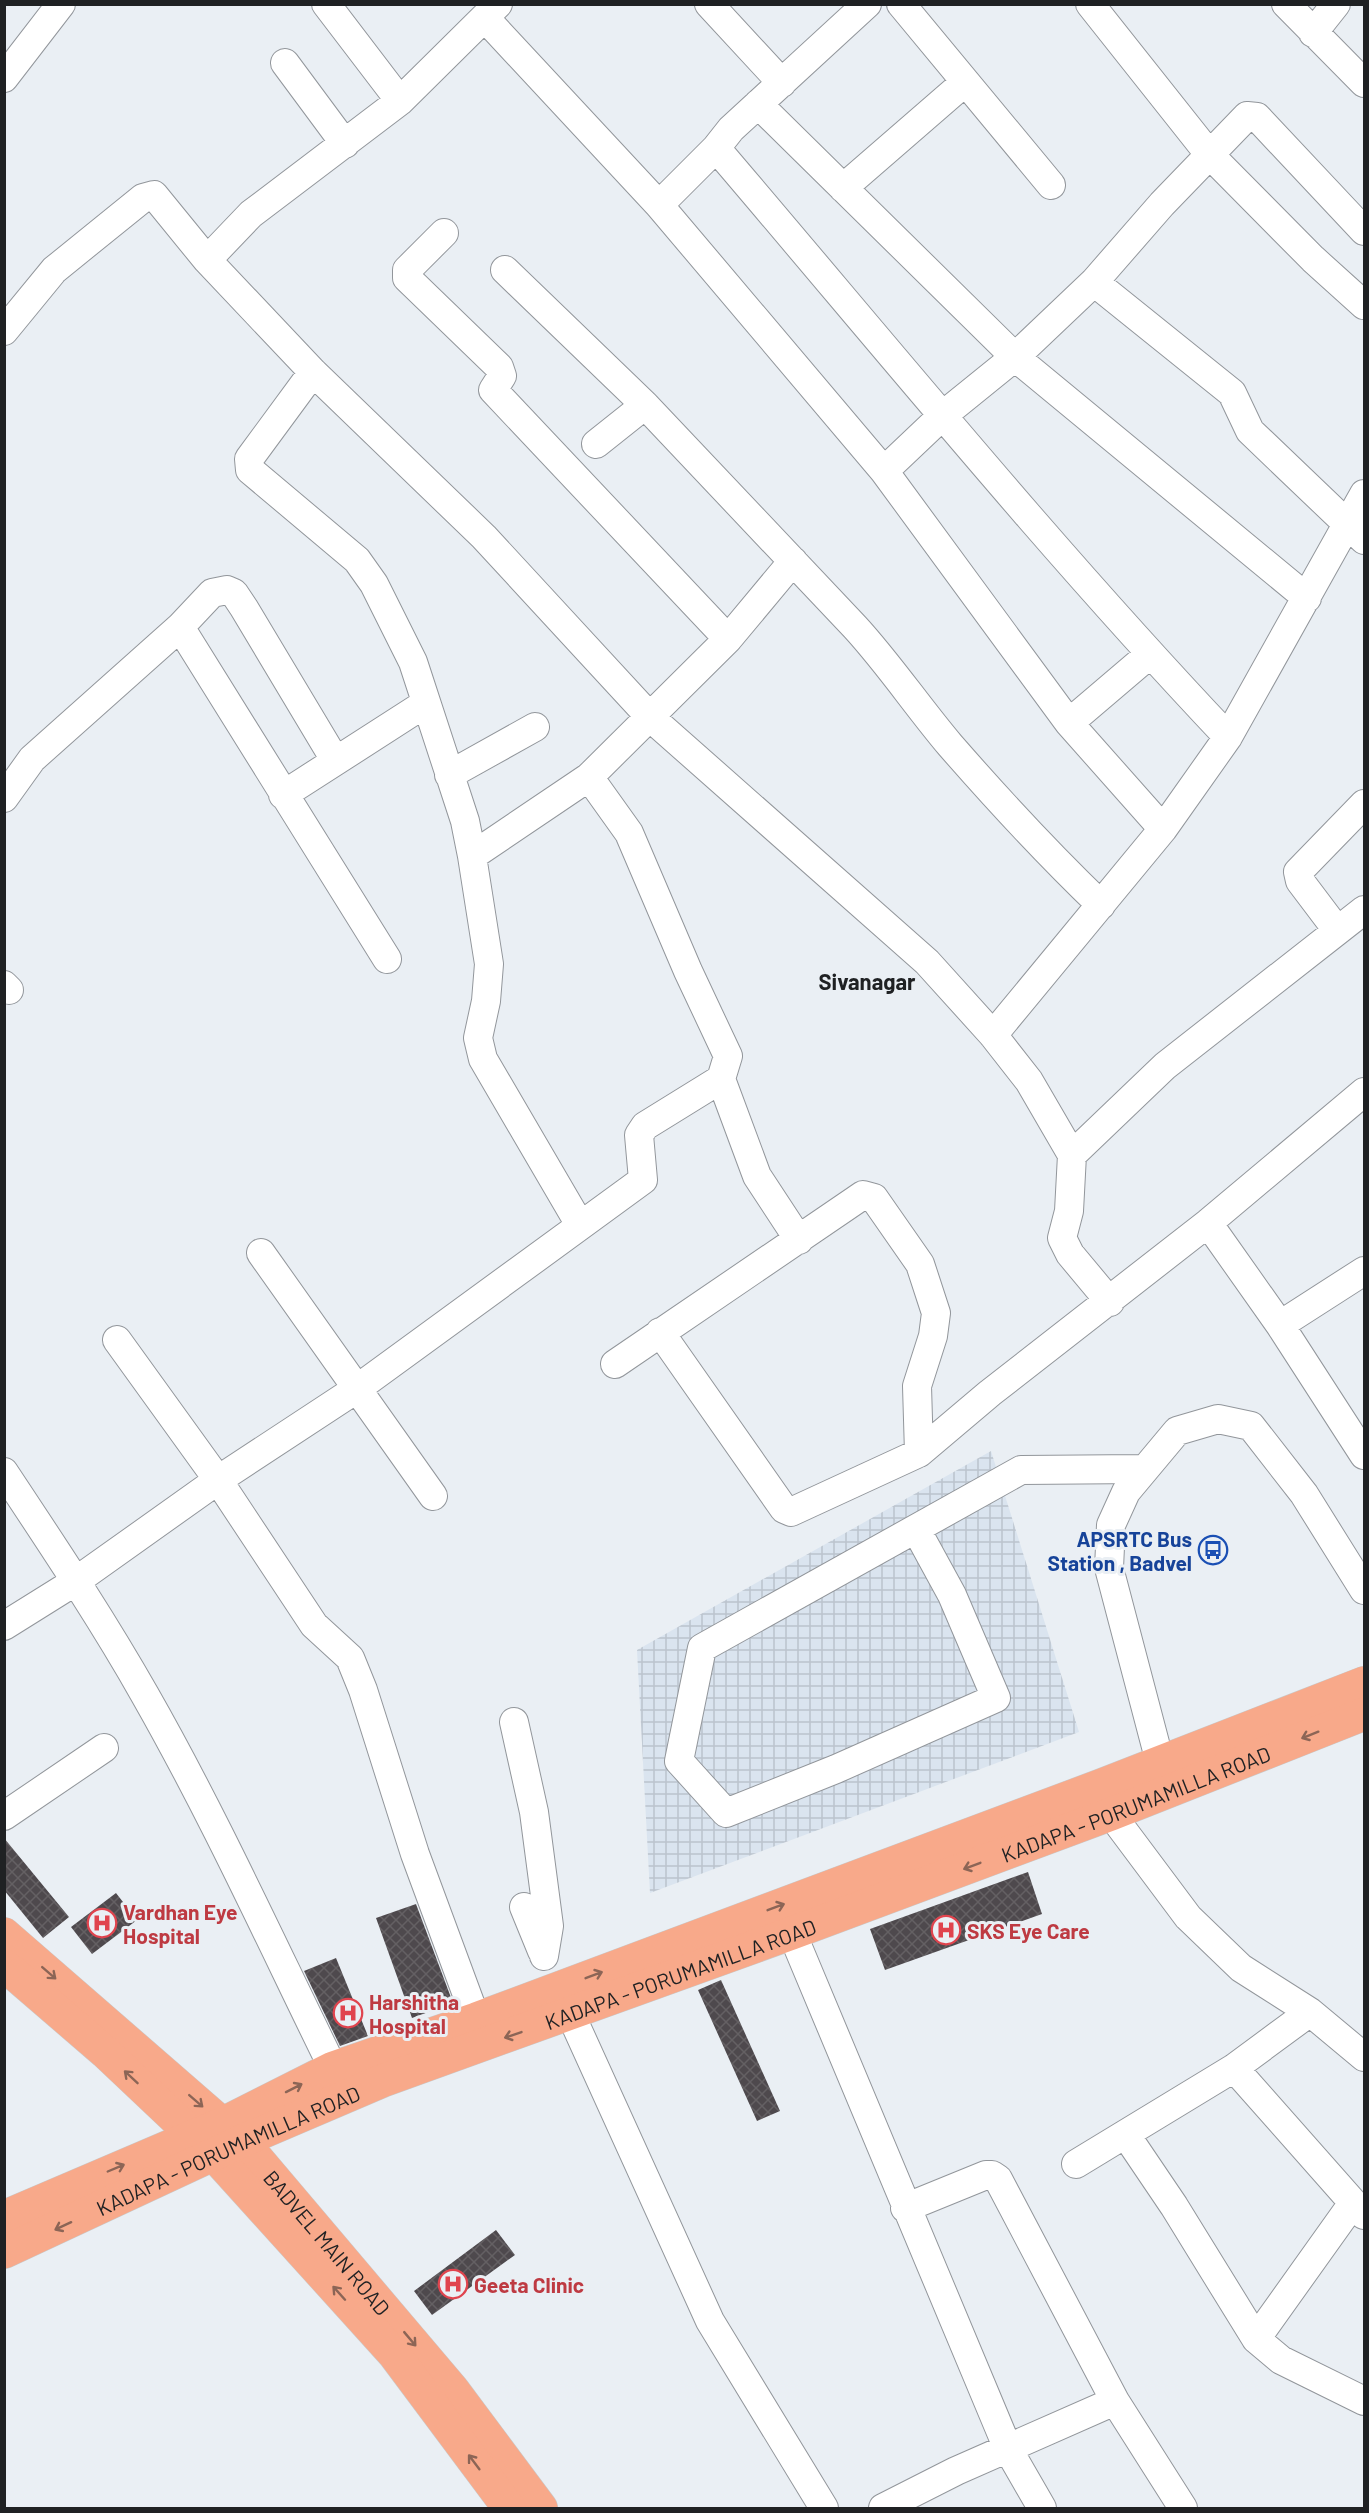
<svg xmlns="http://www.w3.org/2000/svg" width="1369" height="2513" font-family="Barlow,sans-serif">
	<defs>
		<pattern id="industrial-grid" width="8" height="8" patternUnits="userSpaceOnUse" patternTransform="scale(1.5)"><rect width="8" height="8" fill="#dae4ef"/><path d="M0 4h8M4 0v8" fill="none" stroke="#bbc3cd"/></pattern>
		<pattern id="building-cross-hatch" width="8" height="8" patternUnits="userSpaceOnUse" patternTransform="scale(1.5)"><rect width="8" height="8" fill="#4e494d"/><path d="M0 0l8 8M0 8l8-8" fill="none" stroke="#646063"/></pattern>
	</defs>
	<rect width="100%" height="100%" fill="#eaeff4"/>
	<path fill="url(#industrial-grid)" d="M 991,1451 L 1079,1732 L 650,1893 L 637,1650 Z"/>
	<path fill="url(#building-cross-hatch)" d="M 4,1838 L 69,1917 L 43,1938 L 4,1890 Z
		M 1028,1872 L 1042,1914 L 885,1970 L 870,1929 Z
		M 116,1893 L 137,1920 L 92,1954 L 71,1927 Z
		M 416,1904 L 453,2003 L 412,2018 L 376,1918 Z
		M 336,1958 L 368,2036 L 340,2046 L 304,1971 Z
		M 721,1980 L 780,2111 L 757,2121 L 698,1990 Z
		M 496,2230 L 515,2255 L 432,2315 L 414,2291 Z"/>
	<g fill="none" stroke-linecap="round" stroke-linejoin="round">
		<g stroke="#92969b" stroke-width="30">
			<path id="minor" d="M 326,4 L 400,101
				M 709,4 L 782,83
				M 867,4 L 731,129 L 716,148 C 885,346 1049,548 1228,737
				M 901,4 L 1051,185
				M 1090,4 L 1209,154 L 1313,259 L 1364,305
				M 1286,4 L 1364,83
				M 485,18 L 659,205 L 884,471 L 1069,723 L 1163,829
				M 1313,33 L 1336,4
				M 285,63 L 345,144
				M 4,78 L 61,4
				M 758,104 L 1015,357 L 1307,598
				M 843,188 L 964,83
				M 659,205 L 716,148
				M 444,233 L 407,270 L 407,278 L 499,367 L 502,376 L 493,390 L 728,639
				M 207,260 L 251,214 L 400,101 L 498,4
				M 505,270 L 645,405 L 855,627 C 889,664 917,706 950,745 C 998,800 1048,854 1101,905
				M 1094,282 L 1232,393 L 1250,431 L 1364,540
				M 4,331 L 54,270 L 143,198 L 154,195 L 207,260 L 313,372 L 484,537 L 651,718 L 927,962 L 993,1035 L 1029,1081 L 1072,1155 L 1069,1211 L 1062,1238 L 1070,1254 L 1110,1302
				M 313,372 L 249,459 L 250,470 L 357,560 L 374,584 L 413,662 L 465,821 L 472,856 L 489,964 L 486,1001 L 478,1038 L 483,1059 L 580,1225
				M 596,444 L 645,405
				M 884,471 L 942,416 L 1015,357 L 1094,282 L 1162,204 L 1247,116 L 1257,117 L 1364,231
				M 180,627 L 387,959
				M 1069,723 L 1150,654
				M 449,775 L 535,727
				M 589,777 L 629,833 L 688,971 L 728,1056 L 721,1079 L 757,1176 L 799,1240
				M 283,795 L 426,703
				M 4,798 L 32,759 L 180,627 L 212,593 L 227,590 L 234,593 L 244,608 L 335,760
				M 472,856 L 589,777 L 728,639 L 793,561
				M 1337,930 L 1300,881 L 1298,872 L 1364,804
				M 4,985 L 9,990
				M 993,1035 L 1163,829 L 1228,737 L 1364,494
				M 1072,1155 L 1165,1066 L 1364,910
				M 1208,1223 L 1280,1325 L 1364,1455
				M 261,1253 L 433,1496
				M 1280,1325 L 1364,1271
				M 660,1332 L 784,1509 L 791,1512 L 919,1453 L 990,1393 L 1208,1223 L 1364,1092
				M 117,1340 L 218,1480 L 314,1625 L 350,1658 L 363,1690 L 415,1854 L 476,2019
				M 615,1364 L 863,1195 L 874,1198 L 920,1264 L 936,1313 L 933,1336 L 917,1386 L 919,1453
				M 4,1472 C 53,1546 102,1619 145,1695 C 214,1816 272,1944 333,2068
				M 916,1529 L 952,1595 L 996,1698 L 836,1769 L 726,1813 L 679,1761 L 702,1648 L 1021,1470 L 1142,1469
				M 4,1626 L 76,1581 L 218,1480 L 358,1388 L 643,1180 L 639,1135 L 645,1126 L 721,1079
				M 514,1722 L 534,1812 L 549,1926 L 544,1956
				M 1160,1762 L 1109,1568 L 1111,1525 L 1126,1492 L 1177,1431 L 1218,1419 L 1251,1426 L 1304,1494 L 1364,1590
				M 1111,1814 L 1188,1917 L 1241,1968 L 1310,2012 L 1364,2057
				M 4,1816 L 104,1748
				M 524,1907 L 542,1951
				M 792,1933 L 1008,2449 L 1042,2508
				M 571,2015 L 710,2321 L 824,2508
				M 1234,2068 L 1364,2215
				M 1126,2135 L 1174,2206 L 1256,2339 L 1281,2360 L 1364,2401
				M 1076,2164 L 1234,2068 L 1310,2012
				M 905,2208 L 986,2175 L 992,2175 L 998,2179 L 1115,2401 L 1183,2508
				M 1256,2339 L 1353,2203
				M 883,2508 L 956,2471 L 1115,2401"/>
		</g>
		<g stroke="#c9caca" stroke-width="34">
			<g id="major">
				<path id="s1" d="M 4,1934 L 242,2141 L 453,2390 L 541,2508"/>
				<path d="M 4,1965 L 105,2052 L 215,2156 L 394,2354 L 509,2508"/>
				<path d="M 4,2217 L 222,2124 L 333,2068 L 476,2019 L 1102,1785 L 1364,1683"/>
				<path id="s2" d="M 4,2252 L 242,2141 L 382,2081 L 792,1933 L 1111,1814 L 1364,1714"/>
			</g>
		</g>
		<use href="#minor" stroke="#fff" stroke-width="28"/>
		<use href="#major" stroke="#f8a98a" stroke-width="33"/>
	</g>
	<defs><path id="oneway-shaft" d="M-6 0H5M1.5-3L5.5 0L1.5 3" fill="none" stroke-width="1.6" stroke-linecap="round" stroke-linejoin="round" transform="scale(1.5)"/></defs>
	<g stroke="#8c6556">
		<use href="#oneway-shaft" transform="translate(1310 1735) rotate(158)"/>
		<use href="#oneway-shaft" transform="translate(972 1866) rotate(159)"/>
		<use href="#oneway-shaft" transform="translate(776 1907) rotate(-21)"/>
		<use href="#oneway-shaft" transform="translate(49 1973) rotate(41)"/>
		<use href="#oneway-shaft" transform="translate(594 1975) rotate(-21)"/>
		<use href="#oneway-shaft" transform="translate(513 2035) rotate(161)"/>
		<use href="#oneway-shaft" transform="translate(131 2077) rotate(-137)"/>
		<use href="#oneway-shaft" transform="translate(294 2088) rotate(-27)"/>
		<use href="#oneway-shaft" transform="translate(196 2101) rotate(41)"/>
		<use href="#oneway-shaft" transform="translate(116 2168) rotate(-23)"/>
		<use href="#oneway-shaft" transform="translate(63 2226) rotate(155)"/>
		<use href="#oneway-shaft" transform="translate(339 2293) rotate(-132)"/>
		<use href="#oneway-shaft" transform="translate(410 2339) rotate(50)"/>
		<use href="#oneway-shaft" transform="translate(474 2462) rotate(-127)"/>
	</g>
	<defs>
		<g id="bus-ring" transform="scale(1.5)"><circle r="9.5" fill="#eaeff4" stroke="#1a4fb4" stroke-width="1.5"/><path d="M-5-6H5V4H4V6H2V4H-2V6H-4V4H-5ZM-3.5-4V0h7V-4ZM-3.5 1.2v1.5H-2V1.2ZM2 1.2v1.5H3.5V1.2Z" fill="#1a4fb4"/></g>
		<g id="hospital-ring" transform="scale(1.5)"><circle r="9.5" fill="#eaeff4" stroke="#e0444e" stroke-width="1.5"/><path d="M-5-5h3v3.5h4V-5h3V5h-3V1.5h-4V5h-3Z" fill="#e0444e"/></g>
	</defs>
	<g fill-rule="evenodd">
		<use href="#bus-ring" x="1213" y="1550"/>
		<use href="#hospital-ring" x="102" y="1923"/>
		<use href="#hospital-ring" x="946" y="1930"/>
		<use href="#hospital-ring" x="348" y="2013"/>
		<use href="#hospital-ring" x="453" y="2284"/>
	</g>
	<g text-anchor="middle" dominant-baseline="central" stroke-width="6" stroke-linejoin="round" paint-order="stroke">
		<g font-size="21" font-weight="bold" fill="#164399" stroke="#eaeff4" text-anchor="end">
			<text x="1192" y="1538">APSRTC Bus<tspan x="1192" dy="24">Station , Badvel</tspan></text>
		</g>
		<g font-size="21" fill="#1f2123" stroke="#eaeff4">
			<text stroke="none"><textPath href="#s2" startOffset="1218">KADAPA - PORUMAMILLA ROAD</textPath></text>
			<text stroke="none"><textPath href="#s2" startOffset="732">KADAPA - PORUMAMILLA ROAD</textPath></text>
			<text stroke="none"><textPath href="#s2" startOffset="246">KADAPA - PORUMAMILLA ROAD</textPath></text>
			<text stroke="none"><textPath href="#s1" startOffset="448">BADVEL MAIN ROAD</textPath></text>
		</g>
		<g font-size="21" font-weight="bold" fill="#be3a42" stroke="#eaeff4" text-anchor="start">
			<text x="123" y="1911">Vardhan Eye<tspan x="123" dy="24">Hospital</tspan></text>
			<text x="967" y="1930">SKS Eye Care</text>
			<text x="369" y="2001">Harshitha<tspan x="369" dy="24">Hospital</tspan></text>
			<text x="474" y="2284">Geeta Clinic</text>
		</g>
		<g font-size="22" font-weight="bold" fill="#1f2123" stroke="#eaeff4">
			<text x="867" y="981">Sivanagar</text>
		</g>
	</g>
	<rect width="1369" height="2513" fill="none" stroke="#1f2123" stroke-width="12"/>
</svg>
